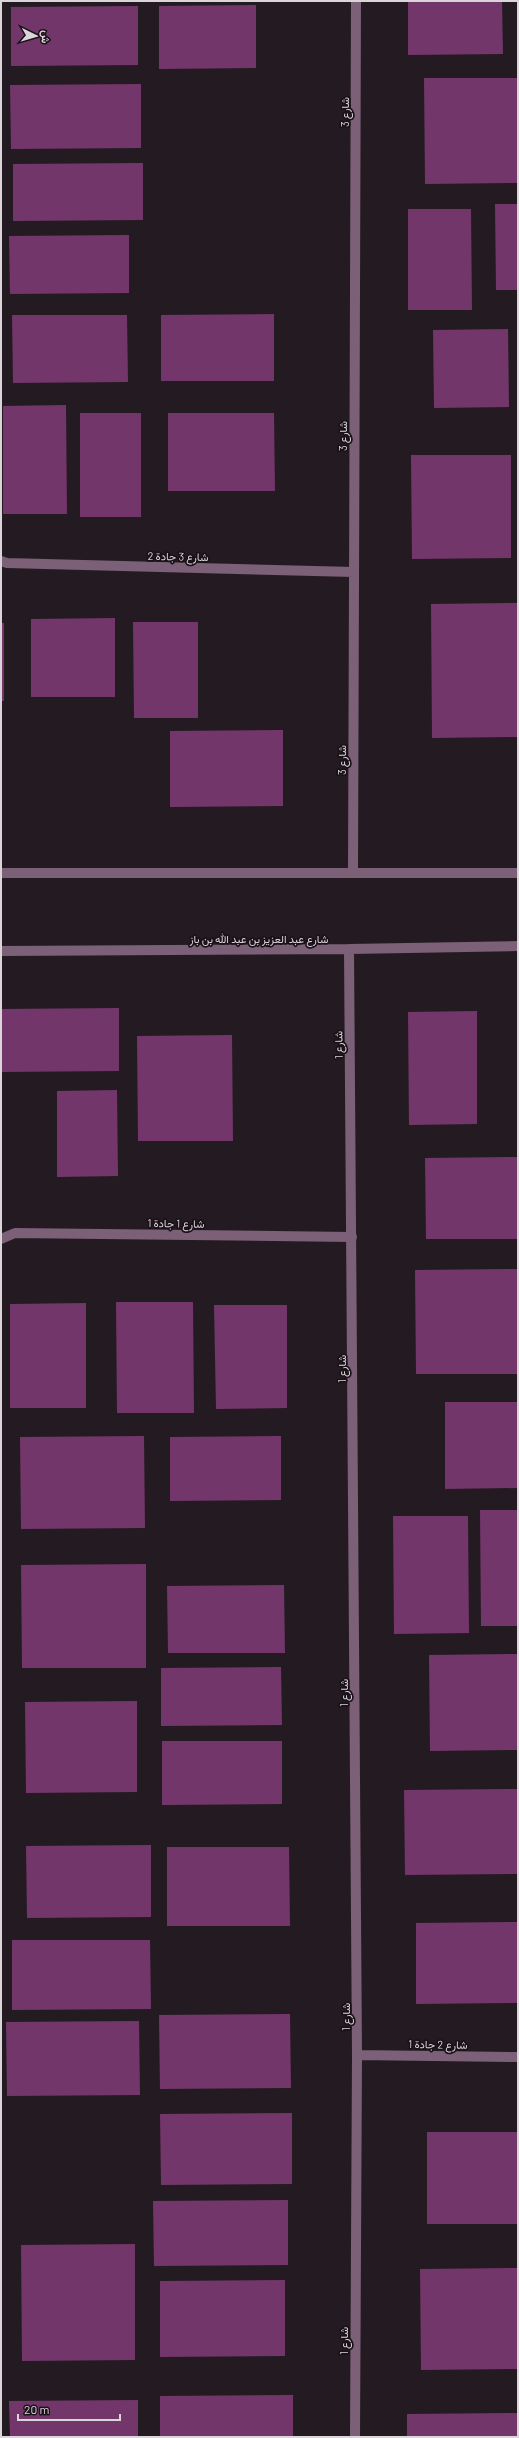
<svg xmlns="http://www.w3.org/2000/svg" width="519" height="2438" font-family="Barlow,Vazirmatn,sans-serif">
	<rect width="100%" height="100%" fill="#241b22"/>
	<path fill="#73366a" d="M 408,1 L 502,1 L 503,54 L 408,55 Z
		M 256,5 L 256,68 L 159,69 L 159,6 Z
		M 138,6 L 138,65 L 11,66 L 11,7 Z
		M 424,78 L 518,78 L 518,183 L 425,184 Z
		M 141,84 L 141,148 L 11,149 L 10,85 Z
		M 143,163 L 143,220 L 13,221 L 13,164 Z
		M 495,204 L 518,204 L 518,290 L 496,290 Z
		M 408,209 L 471,209 L 472,310 L 408,310 Z
		M 129,235 L 129,293 L 10,294 L 9,236 Z
		M 274,314 L 274,381 L 161,381 L 161,315 Z
		M 12,315 L 127,315 L 128,382 L 13,383 Z
		M 508,329 L 509,407 L 434,408 L 433,330 Z
		M 66,405 L 67,514 L 3,514 L 3,406 Z
		M 80,413 L 141,413 L 141,517 L 80,517 Z
		M 168,413 L 274,413 L 275,491 L 168,491 Z
		M 411,455 L 511,455 L 511,558 L 412,559 Z
		M 518,603 L 518,737 L 432,738 L 431,604 Z
		M 115,618 L 115,697 L 31,697 L 31,619 Z
		M 133,622 L 198,622 L 198,718 L 134,718 Z
		M 1,623 L 4,623 L 4,701 L 1,701 Z
		M 283,730 L 283,806 L 170,807 L 170,731 Z
		M 119,1008 L 119,1071 L 1,1072 L 1,1009 Z
		M 477,1011 L 477,1124 L 409,1125 L 408,1012 Z
		M 232,1035 L 233,1141 L 138,1141 L 137,1036 Z
		M 117,1090 L 118,1176 L 57,1177 L 57,1091 Z
		M 518,1157 L 518,1239 L 426,1239 L 425,1158 Z
		M 518,1269 L 518,1374 L 416,1374 L 415,1270 Z
		M 116,1302 L 193,1302 L 194,1413 L 117,1413 Z
		M 86,1303 L 86,1408 L 10,1408 L 10,1304 Z
		M 214,1305 L 287,1305 L 287,1408 L 216,1409 Z
		M 445,1402 L 518,1402 L 518,1488 L 445,1489 Z
		M 144,1436 L 145,1528 L 21,1529 L 20,1437 Z
		M 281,1436 L 281,1500 L 170,1501 L 170,1437 Z
		M 480,1510 L 518,1510 L 518,1626 L 481,1626 Z
		M 393,1516 L 468,1516 L 469,1633 L 394,1634 Z
		M 146,1564 L 146,1668 L 22,1668 L 21,1565 Z
		M 284,1585 L 285,1653 L 168,1653 L 167,1586 Z
		M 518,1654 L 518,1750 L 430,1751 L 429,1655 Z
		M 281,1667 L 282,1725 L 161,1726 L 161,1668 Z
		M 137,1701 L 137,1792 L 26,1793 L 25,1702 Z
		M 162,1741 L 282,1741 L 282,1804 L 162,1805 Z
		M 518,1789 L 518,1874 L 405,1875 L 404,1790 Z
		M 151,1845 L 151,1917 L 27,1918 L 26,1846 Z
		M 167,1847 L 289,1847 L 290,1926 L 167,1926 Z
		M 518,1922 L 518,2003 L 416,2004 L 416,1923 Z
		M 12,1940 L 150,1940 L 151,2009 L 12,2010 Z
		M 290,2014 L 291,2088 L 160,2089 L 159,2015 Z
		M 139,2021 L 140,2095 L 7,2096 L 6,2022 Z
		M 292,2113 L 292,2184 L 161,2185 L 160,2114 Z
		M 427,2132 L 518,2132 L 518,2224 L 427,2224 Z
		M 288,2200 L 288,2265 L 154,2266 L 153,2201 Z
		M 135,2244 L 135,2360 L 22,2361 L 21,2245 Z
		M 518,2268 L 518,2369 L 421,2370 L 420,2269 Z
		M 285,2280 L 285,2356 L 160,2357 L 160,2281 Z
		M 293,2395 L 293,2437 L 160,2437 L 160,2396 Z
		M 138,2400 L 138,2437 L 10,2437 L 9,2401 Z
		M 518,2413 L 518,2437 L 407,2437 L 407,2414 Z"/>
	<g fill="none" stroke-linecap="round" stroke-linejoin="round">
		<path stroke="#7c6077" stroke-width="10" d="M 1,561 L 7,563 L 354,572
			M 353,872 L 356,1
			M 1,873 L 518,873
			M 349,949 L 357,2055 L 355,2437
			M 1,951 L 349,949 L 518,946
			M 1,1239 L 15,1233 L 352,1237
			M 357,2055 L 518,2057"/>
	</g>
	<g text-anchor="middle" dominant-baseline="central" stroke-width="3.5" stroke-linejoin="round" paint-order="stroke">
		<g font-size="11" fill="#dbd5da" stroke="#1a1218">
			<text transform="translate(344 112) rotate(-90)">شارع 3</text>
			<text transform="translate(342 436) rotate(-90)">شارع 3</text>
			<text transform="translate(178 556) rotate(1)">شارع 3 جادة 2</text>
			<text transform="translate(341 760) rotate(-90)">شارع 3</text>
			<text x="259" y="938">شارع عبد العزيز بن عبد الله بن باز</text>
			<text transform="translate(338 1045) rotate(-91)">شارع 1</text>
			<text transform="translate(176 1223) rotate(1)">شارع 1 جادة 1</text>
			<text transform="translate(341 1369) rotate(-90)">شارع 1</text>
			<text transform="translate(343 1693) rotate(-90)">شارع 1</text>
			<text transform="translate(345 2017) rotate(-90)">شارع 1</text>
			<text transform="translate(438 2044) rotate(1)">شارع 2 جادة 1</text>
			<text transform="translate(343 2341) rotate(-90)">شارع 1</text>
		</g>
	</g>
	<rect width="519" height="2438" fill="none" stroke="#dbd5da" stroke-width="4"/>
	<g transform="translate(36 36) rotate(95)" stroke="#1a1218" stroke-width="3" paint-order="stroke">
	<path d="M0-3L7 15L0 10L-7 15Z" fill="#dbd5da"/>
	<text y="-6" font-size="11" font-weight="bold" text-anchor="middle" fill="#dbd5da">ش</text>
	</g>
	<path d="M18 2414v6h102v-6" fill="none" stroke="#dbd5da" stroke-width="2"/>
	<text x="24" y="2414" font-size="12" fill="#dbd5da" stroke="#1a1218" stroke-width="3" paint-order="stroke">20 m</text>
</svg>
